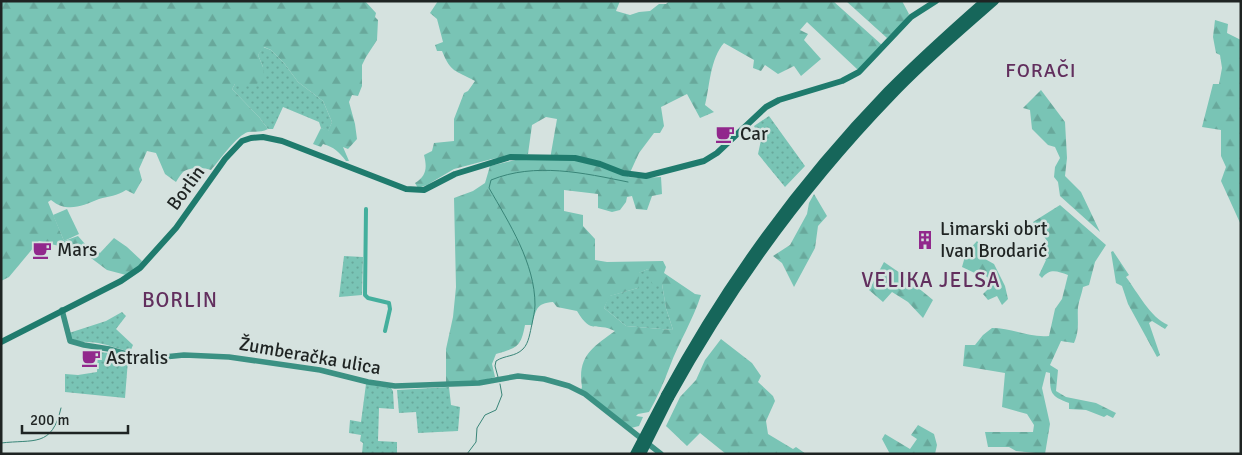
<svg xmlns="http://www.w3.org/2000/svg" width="1242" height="455" font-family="Signika,sans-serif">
	<defs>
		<pattern id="grass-dots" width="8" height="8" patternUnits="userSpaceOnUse" patternTransform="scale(1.25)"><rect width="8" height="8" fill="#79c4b5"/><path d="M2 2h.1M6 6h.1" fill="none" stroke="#68a89b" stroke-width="1.8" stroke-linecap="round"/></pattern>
		<pattern id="forest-firs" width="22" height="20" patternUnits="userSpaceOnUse" patternTransform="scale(1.25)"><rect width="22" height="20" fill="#79c4b5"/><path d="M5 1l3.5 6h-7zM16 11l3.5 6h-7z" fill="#68a89b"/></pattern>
	</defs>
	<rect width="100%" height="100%" fill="#d5e2df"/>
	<path fill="url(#grass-dots)" d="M 263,47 L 271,50 L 284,63 L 298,82 L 323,101 L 332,122 L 328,132 L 321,128 L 319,122 L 283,107 L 273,129 L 268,129 L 259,117 L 232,89 L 235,84 L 263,67 L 258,55 Z
		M 769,116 L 805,166 L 785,187 L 758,154 L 761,140 L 754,126 Z
		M 344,256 L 363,257 L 362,295 L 339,297 Z
		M 648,269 L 662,284 L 666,308 L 673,330 L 626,326 L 604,308 L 609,296 L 638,288 L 638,273 Z
		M 122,312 L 126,316 L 116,329 L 133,345 L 130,352 C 119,349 109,345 98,343 C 88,341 80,344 71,338 L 69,333 L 106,321 Z
		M 98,352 L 110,353 L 128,360 L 125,398 L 65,392 L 65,374 L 78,375 L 97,372 Z
		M 366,384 L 391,388 L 393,391 L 394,409 L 379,408 L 378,441 L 397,442 L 397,454 L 362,454 L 363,443 L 360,441 L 361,435 L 349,433 L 350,420 L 361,422 Z
		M 449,387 L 451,405 L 460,407 L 458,431 L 418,433 L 416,412 L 399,413 L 397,390 Z"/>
	<path fill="url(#forest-firs)" fill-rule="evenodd" d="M 1,1 L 365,1 L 376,13 L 375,17 L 378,20 L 377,40 L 366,57 L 362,65 L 362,86 L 358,96 L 352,95 L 349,102 L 355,124 L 357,139 L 348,149 L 343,147 L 349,161 L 346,161 C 339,152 334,147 323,144 L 321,147 L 313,144 L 321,128 L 328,131 L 332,122 L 323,101 L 298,82 L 284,63 L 271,50 L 264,47 L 258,55 L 263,67 L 264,76 L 257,84 L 242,86 L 235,84 L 232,89 L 259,117 L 268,129 C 261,133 256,131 248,132 C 237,135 219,161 211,170 C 204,167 189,167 183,172 C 180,175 178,179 176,182 L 165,174 L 156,153 L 147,151 L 139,169 L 142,180 L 134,194 L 126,190 C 117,196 109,196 99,199 C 82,206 67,213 51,200 L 48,202 L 64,241 L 78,236 L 85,244 L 100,253 L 114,238 L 127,247 L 142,261 L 137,268 L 126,275 L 107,270 L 83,252 L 39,241 L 9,277 L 1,281 Z
		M 438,1 L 620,1 L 616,11 L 630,15 L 639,12 L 650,11 L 659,4 L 666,4 L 669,1 L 833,1 L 882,45 L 858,70 L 807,22 L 800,30 L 808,34 L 804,40 L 821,59 L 801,76 L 794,66 L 778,74 L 765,65 L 761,71 L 753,68 L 754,60 L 724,43 C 710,59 710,85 705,105 L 714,112 L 700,118 L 687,94 L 661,107 L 664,126 L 660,133 L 654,133 L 639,153 L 628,177 L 642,178 L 661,177 L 662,194 L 652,196 L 647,210 L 636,209 L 632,196 L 627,197 L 626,202 L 620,210 L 612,212 L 598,208 L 598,194 L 564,190 L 564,211 L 583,215 L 583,226 L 595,239 L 595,260 L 607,262 L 663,261 L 666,267 L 664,273 L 695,294 L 701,295 C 693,320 679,342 670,366 C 664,382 657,398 649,412 L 638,414 L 636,416 L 643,417 L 639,426 L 631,428 L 581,390 L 582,387 C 577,356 593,347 615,331 C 595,321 592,336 577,311 L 557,307 L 553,302 C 536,303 536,310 532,325 L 525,325 C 521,347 517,348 496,354 L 492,364 L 495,377 L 477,382 L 446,382 L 446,349 L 453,317 L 456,287 L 454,198 L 473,191 L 485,183 L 490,166 L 520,159 L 550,159 L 557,119 L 546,117 L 532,125 L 528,154 L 492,159 L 454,169 L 427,185 L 418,188 L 415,183 C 427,176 427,167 424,155 L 432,151 L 434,143 L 454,141 L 454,119 L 464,93 L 468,91 L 475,81 C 455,70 451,73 442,51 L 437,51 L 435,45 L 443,42 L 437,19 L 430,13 ZM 648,269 L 653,286 L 662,284 L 666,308 L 673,330 L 626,326 L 604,308 L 610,296 L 638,288 L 639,273 Z
		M 846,1 L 902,1 L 909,14 L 902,24 L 887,38 Z
		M 1215,20 L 1228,24 L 1227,33 L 1241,40 L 1241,225 L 1221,181 L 1226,167 L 1221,156 L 1221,130 L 1202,127 L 1213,84 L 1219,84 L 1222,68 L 1220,55 L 1216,53 L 1213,37 Z
		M 1041,90 L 1065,122 L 1067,158 L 1065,176 L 1081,192 L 1100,232 L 1060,196 L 1058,182 L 1054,177 L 1055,167 L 1060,158 L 1055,147 L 1048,145 L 1032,129 L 1030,110 L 1023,108 Z
		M 814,194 L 827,216 L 818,226 L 815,248 L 794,287 L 782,263 L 773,256 L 790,245 L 807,214 L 809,203 Z
		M 1060,205 L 1106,245 L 1095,262 L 1089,285 L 1083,287 C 1082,293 1079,300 1078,307 C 1077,319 1080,330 1074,343 L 1061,341 L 1050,365 L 1058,370 L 1056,391 L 1066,397 L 1096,403 L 1116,413 L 1113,418 L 1107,415 L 1104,417 L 1086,410 L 1069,409 L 1069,403 C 1050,396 1050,393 1050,373 L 1046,372 L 1042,388 L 1050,424 L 1045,454 L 1016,451 L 1009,447 L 988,447 L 985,432 L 1033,432 L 1034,425 L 1027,414 L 1002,407 L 1005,373 L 963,366 L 965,345 L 975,345 L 983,335 L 992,328 C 1012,328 1030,338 1049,336 L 1055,309 L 1062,299 L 1068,275 C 1057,271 1050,268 1042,278 L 1039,275 L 1046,260 L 1040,256 L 1048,242 L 1033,222 Z
		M 977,241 L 983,248 L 978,255 L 994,264 L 1005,286 L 1008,299 L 1002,305 L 997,296 L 988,300 L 983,294 L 990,287 L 990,280 L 986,276 L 979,275 L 962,267 L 966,253 Z
		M 1113,251 L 1129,275 L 1126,277 C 1138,293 1150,317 1168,325 L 1165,329 L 1152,321 L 1149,323 L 1160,355 L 1157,357 L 1128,304 L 1122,286 L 1116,283 L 1111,252 Z
		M 884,262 L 900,273 L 933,300 L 923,318 L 908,302 L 892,292 L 883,302 L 869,290 Z
		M 721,339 L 752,363 L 761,376 L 758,382 L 773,396 L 775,401 L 766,421 L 768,434 L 793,449 L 796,447 L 806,454 L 726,454 L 700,433 L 687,446 L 666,426 L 680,397 L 696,380 L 705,360 Z
		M 918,425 L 934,434 L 937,445 L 935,454 L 890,454 L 882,439 L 885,434 L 910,449 L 917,439 L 911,435 Z"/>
	<path fill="#79c4b5" d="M 67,209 L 79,234 L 64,241 L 53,215 Z"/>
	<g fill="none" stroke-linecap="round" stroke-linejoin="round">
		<path stroke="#398578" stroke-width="1" d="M 498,377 L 495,366 L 496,361 C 505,355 515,357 523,349 C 529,343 530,332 532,324 C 533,318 535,311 535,305 C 535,263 509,223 489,188 L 491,180 C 535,162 584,173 628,182
			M 1,443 C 34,439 52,448 61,408
			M 467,454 L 476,442 L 477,428 L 485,415 L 496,410 L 502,395 L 500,384"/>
		<path stroke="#44af9d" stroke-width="4" d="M 366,209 L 365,295 L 368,298 L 389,303 L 390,309 L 385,331"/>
		<path stroke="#3b9183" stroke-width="5.5" d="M 62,310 L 70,341 L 84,345 L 109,349 L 144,359 L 184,355 L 229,357 L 320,370 L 368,382 L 395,386 L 479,383 L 518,376 L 544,379 L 569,386 L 585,394 L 661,454"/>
		<path stroke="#1f7b6d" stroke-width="6" d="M 1,342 L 121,281 L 140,268 L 176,228 L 225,159 L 242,141 L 251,138 L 263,137 L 282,141 L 406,189 L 424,190 L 455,174 L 510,157 L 575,158 L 600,164 L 623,173 L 646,176 L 704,161 L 717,153 L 766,107 L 779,100 L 842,81 L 859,72 L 911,17 L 936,1"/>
		<path stroke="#16665a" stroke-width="8" d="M 665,395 C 725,284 799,182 887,91 C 918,60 951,30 984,1
			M 670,398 C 731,288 804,187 892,96 C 924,62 960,32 995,1"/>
		<path stroke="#16665a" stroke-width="8" d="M 634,454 L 665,395
			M 642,454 L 670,398"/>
	</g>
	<defs>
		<g id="cafe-bare" transform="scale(1.5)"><path d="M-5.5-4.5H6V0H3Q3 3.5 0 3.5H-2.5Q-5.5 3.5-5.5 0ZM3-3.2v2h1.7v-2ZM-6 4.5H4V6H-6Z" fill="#91288c" stroke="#d5e2df" stroke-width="2.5" paint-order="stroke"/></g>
		<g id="building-bare" transform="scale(1.5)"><path d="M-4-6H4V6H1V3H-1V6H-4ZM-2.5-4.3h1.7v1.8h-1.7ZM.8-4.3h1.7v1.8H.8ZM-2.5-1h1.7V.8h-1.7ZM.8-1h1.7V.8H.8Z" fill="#91288c" stroke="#d5e2df" stroke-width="2.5" paint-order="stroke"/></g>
	</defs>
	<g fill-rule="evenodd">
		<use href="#cafe-bare" x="725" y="134"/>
		<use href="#building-bare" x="925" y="240"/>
		<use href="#cafe-bare" x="42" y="250"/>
		<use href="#cafe-bare" x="91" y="358"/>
	</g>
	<g text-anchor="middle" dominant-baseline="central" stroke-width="5" stroke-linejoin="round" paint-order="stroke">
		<g font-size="19" fill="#1f2423" stroke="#d5e2df" text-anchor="start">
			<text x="740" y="134">Car</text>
			<text x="940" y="229">Limarski obrt<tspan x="940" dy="22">Ivan Brodarić</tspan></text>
			<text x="57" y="250">Mars</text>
			<text x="106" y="358">Astralis</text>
		</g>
		<g font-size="19" fill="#1f2423" stroke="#d5e2df">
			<text transform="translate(186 188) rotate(-54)">Borlin</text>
			<text transform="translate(310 356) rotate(10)">Žumberačka ulica</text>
		</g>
		<g font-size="20" letter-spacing="1" fill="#622f5e" stroke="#d5e2df">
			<text x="1041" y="70">FORAČI</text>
		</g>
		<g font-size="21" letter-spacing="1" fill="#622f5e" stroke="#d5e2df">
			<text x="931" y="280">VELIKA JELSA</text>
			<text x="180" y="300">BORLIN</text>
		</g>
	</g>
	<rect width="1242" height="455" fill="none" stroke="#1f2423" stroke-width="5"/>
	<path d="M22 425v8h106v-8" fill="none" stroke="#1f2423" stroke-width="2.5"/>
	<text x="30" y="425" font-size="15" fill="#1f2423" stroke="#d5e2df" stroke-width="4" paint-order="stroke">200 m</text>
</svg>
